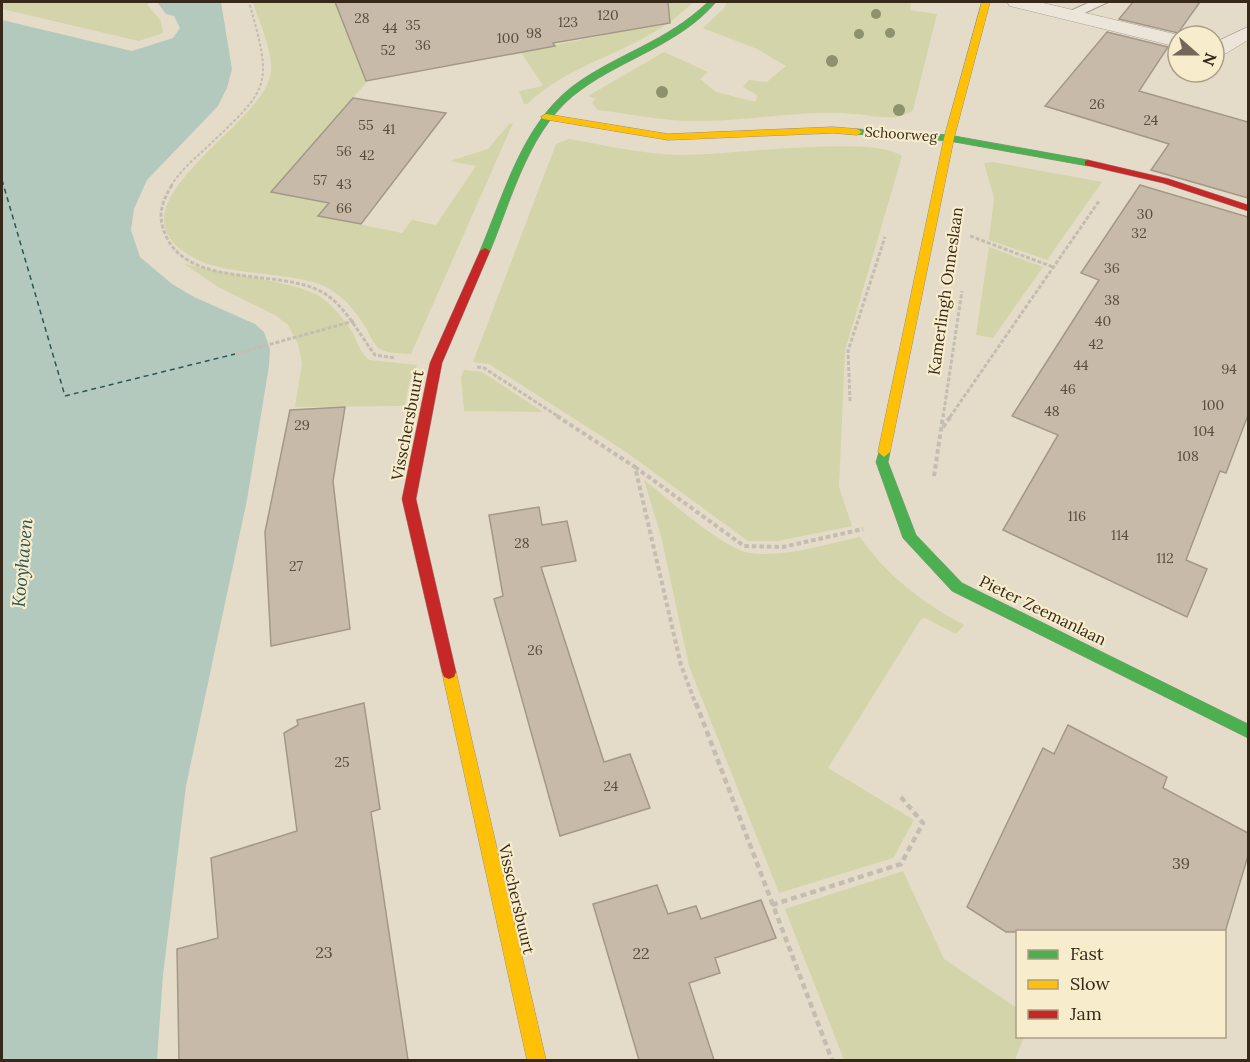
<svg xmlns="http://www.w3.org/2000/svg" width="1250" height="1062" font-family="Lora,serif">
	<rect width="100%" height="100%" fill="#e4dcc8"/>
	<path fill="#d3d4a9" d="M 2,2 L 154,2 L 147,4 L 161,21 L 163,33 L 139,41 L 2,9 Z
		M 253,2 L 335,2 L 366,83 L 271,191 L 329,203 L 319,216 L 402,233 L 412,220 L 436,225 L 476,166 L 450,161 L 488,149 L 509,124 L 513,123 L 411,354 C 401,353 389,354 380,349 C 373,344 369,333 365,326 C 354,309 339,291 319,284 C 283,271 228,276 194,258 C 98,206 264,128 271,72 C 273,51 259,22 253,2 Z
		M 649,2 L 693,2 C 648,50 574,59 527,104 L 524,104 L 519,91 L 543,86 L 521,52 L 619,32 L 640,17 Z
		M 727,2 L 911,2 L 910,10 L 937,14 L 913,110 C 898,123 874,115 855,114 C 802,109 748,122 694,121 C 662,121 630,114 598,110 L 592,103 L 596,99 L 588,96 L 664,52 L 708,72 L 700,79 L 716,92 L 756,102 L 757,95 L 743,87 L 749,80 L 767,82 L 786,66 L 757,49 L 703,28 L 724,8 Z
		M 569,139 C 605,145 642,154 679,155 C 724,156 873,134 902,156 L 845,351 L 839,487 L 852,526 L 778,541 L 748,541 L 626,452 L 489,364 L 473,362 L 556,144 Z
		M 993,162 L 1102,182 L 1047,260 L 989,240 L 994,198 L 984,163 Z
		M 989,247 L 1043,267 L 993,338 L 976,335 Z
		M 183,263 C 218,275 297,280 322,298 C 334,307 344,319 352,332 C 358,342 360,353 369,360 L 417,365 L 409,383 L 405,406 L 295,407 L 302,363 L 298,344 L 288,325 L 275,315 L 218,287 Z
		M 464,370 L 482,372 L 543,412 L 464,411 L 461,377 Z
		M 644,480 C 667,498 723,549 750,553 C 786,558 825,544 860,537 C 886,575 923,603 964,625 L 956,634 L 925,618 L 921,619 L 828,768 L 914,820 L 893,858 L 779,893 L 689,666 L 661,536 Z
		M 903,871 L 944,959 L 1017,1008 L 1018,1036 L 1024,1037 L 1015,1060 L 844,1060 L 785,909 Z"/>
	<path fill="#b4c9bd" d="M 157,2 L 221,2 L 232,69 L 227,88 L 218,106 L 147,180 L 134,209 L 131,230 L 140,257 L 172,284 L 194,297 L 255,324 L 264,332 L 270,349 L 269,366 L 247,500 L 186,786 L 163,975 L 157,1060 L 2,1060 L 2,20 L 132,51 L 173,38 L 180,28 L 174,16 L 166,14 Z"/>
	<g fill="none" stroke-linecap="round" stroke-linejoin="round">
		<path stroke="#295755" stroke-width="1.5" stroke-dasharray="5 4" stroke-linecap="butt" d="M 2,180 L 65,396 L 235,354"/>
	</g>
	<path fill="#c7baa9" stroke="#a39788" stroke-width="1.5" d="M 335,2 L 668,2 L 670,23 L 553,43 L 555,46 L 366,81 Z
		M 1133,2 L 1200,2 L 1178,33 L 1119,19 Z
		M 1107,32 L 1168,47 L 1139,91 L 1248,122 L 1248,198 L 1151,170 L 1169,144 L 1045,106 Z
		M 353,98 L 446,113 L 361,224 L 318,216 L 329,203 L 271,192 Z
		M 1140,185 L 1248,217 L 1248,415 L 1226,473 L 1220,471 L 1186,560 L 1207,569 L 1187,617 L 1003,530 L 1058,435 L 1012,416 L 1099,280 L 1081,273 Z
		M 345,407 L 333,481 L 350,629 L 271,646 L 265,532 L 290,410 Z
		M 539,507 L 542,525 L 567,521 L 576,561 L 541,567 L 604,762 L 630,754 L 650,808 L 560,836 L 494,599 L 503,596 L 489,515 Z
		M 364,703 L 380,809 L 371,812 L 408,1060 L 179,1060 L 177,949 L 218,938 L 211,858 L 297,831 L 284,733 L 298,725 L 297,720 Z
		M 1068,725 L 1167,777 L 1163,788 L 1248,833 L 1248,856 L 1225,932 L 1006,932 L 967,907 L 1043,748 L 1054,754 Z
		M 657,885 L 668,914 L 696,906 L 701,919 L 761,900 L 776,938 L 715,958 L 720,973 L 689,983 L 714,1060 L 639,1060 L 593,904 Z"/>
	<g fill="none" stroke-linecap="round" stroke-linejoin="round">
		<g stroke="#a8a092" stroke-width="2">
			<path id="lane" d="M 1090,2 L 1108,2 L 1078,16 L 1073,17 L 1066,13 Z"/>
		</g>
		<g stroke="#a8a092" stroke-width="1">
			<path id="street" d="M 1007,2 L 1039,2 L 1183,36 L 1178,36 L 1178,47 L 1010,6 Z
				M 1248,27 L 1248,40 L 1223,55 L 1214,57 L 1214,43 Z"/>
		</g>
		<g stroke="#989082" stroke-width="1">
			<path id="fast" d="M 708,2 L 716,2 C 680,44 625,58 582,89 C 530,125 513,196 490,251 L 485,254 L 481,253 L 480,251 C 504,194 522,125 573,86 C 618,53 665,43 708,2 Z
				M 857,129 L 949,135 L 1088,160 L 1093,163 L 1088,166 L 949,141 L 854,134 L 854,130 Z
				M 884,447 L 890,452 L 888,462 L 916,535 L 962,583 L 1248,724 L 1248,738 L 952,591 L 903,538 L 876,462 L 880,449 Z"/>
		</g>
		<g stroke="#989082" stroke-width="1">
			<path id="slow" d="M 982,2 L 990,2 L 954,138 L 890,452 L 884,457 L 878,452 L 944,138 Z
				M 546,114 L 668,134 L 833,127 L 857,129 L 862,132 L 857,135 L 833,133 L 668,140 L 543,119 L 541,117 Z
				M 449,665 L 454,667 L 456,672 L 546,1060 L 527,1060 L 442,672 L 444,667 Z"/>
		</g>
		<g stroke="#989082" stroke-width="1">
			<path id="jam" d="M 1088,160 L 1169,179 L 1248,205 L 1248,211 L 1163,183 L 1085,165 L 1085,161 Z
				M 485,248 L 490,251 L 442,363 L 416,499 L 456,672 L 454,677 L 449,679 L 444,677 L 442,672 L 402,499 L 430,363 L 480,251 Z"/>
		</g>
		<path stroke="#c4bdb1" stroke-width="2" stroke-dasharray="3 2" stroke-linecap="butt" d="M 171,186 C 179,172 193,160 205,149 C 269,88 274,89 249,2"/>
		<path stroke="#c4bdb1" stroke-width="3" stroke-dasharray="4 2" stroke-linecap="butt" d="M 172,185 C 161,203 157,216 166,236 C 190,289 279,268 322,292 C 345,305 359,334 375,355 L 395,358
			M 970,236 L 1053,267
			M 235,354 L 354,321
			M 477,367 L 484,368 L 559,417
			M 850,401 L 848,351 L 885,237
			M 943,417 L 962,291
			M 950,417 L 1099,201"/>
		<path stroke="#c4bdb1" stroke-width="4" stroke-dasharray="4.5 3" stroke-linecap="butt" d="M 557,416 L 635,467 L 681,665 L 696,705
			M 943,427 L 951,416
			M 635,467 L 744,546 L 783,547 L 863,529
			M 934,476 L 943,416"/>
		<path stroke="#c4bdb1" stroke-width="4.5" stroke-dasharray="6 4" stroke-linecap="butt" d="M 696,703 L 832,1060
			M 772,905 L 901,864 L 923,823 L 900,796"/>
		<use href="#lane" fill="#ece6da" fill-rule="evenodd"/>
		<use href="#street" fill="#ece6da" fill-rule="evenodd"/>
		<use href="#fast" fill="#4caf50" fill-rule="evenodd"/>
		<use href="#slow" fill="#ffc107" fill-rule="evenodd"/>
		<use href="#jam" fill="#c62828" fill-rule="evenodd"/>
	</g>
	<g fill="#8d916c">
		<circle cx="876" cy="14" r="5"/>
		<circle cx="890" cy="33" r="5"/>
		<circle cx="859" cy="34" r="5"/>
		<circle cx="832" cy="61" r="6"/>
		<circle cx="662" cy="92" r="6"/>
		<circle cx="899" cy="110" r="6"/>
	</g>
	<g text-anchor="middle" dominant-baseline="central" stroke-width="4.5" stroke-linejoin="round" paint-order="stroke">
		<g font-size="14" fill="#5a4d3e">
			<text x="608" y="15">120</text>
			<text x="362" y="18">28</text>
			<text x="568" y="22">123</text>
			<text x="413" y="25">35</text>
			<text x="390" y="28">44</text>
			<text x="534" y="33">98</text>
			<text x="508" y="38">100</text>
			<text x="423" y="45">36</text>
			<text x="388" y="50">52</text>
			<text x="1097" y="104">26</text>
			<text x="1151" y="120">24</text>
			<text x="366" y="125">55</text>
			<text x="389" y="129">41</text>
			<text x="344" y="151">56</text>
			<text x="367" y="155">42</text>
			<text x="320" y="180">57</text>
			<text x="344" y="184">43</text>
			<text x="344" y="208">66</text>
			<text x="1145" y="214">30</text>
			<text x="1139" y="233">32</text>
			<text x="1112" y="268">36</text>
			<text x="1112" y="300">38</text>
			<text x="1103" y="321">40</text>
			<text x="1096" y="344">42</text>
			<text x="1081" y="365">44</text>
			<text x="1229" y="369">94</text>
			<text x="1068" y="389">46</text>
			<text x="1213" y="405">100</text>
			<text x="1052" y="411">48</text>
			<text x="302" y="425">29</text>
			<text x="1204" y="431">104</text>
			<text x="1188" y="456">108</text>
			<text x="1077" y="516">116</text>
			<text x="1120" y="535">114</text>
			<text x="522" y="543">28</text>
			<text x="1165" y="558">112</text>
			<text x="296" y="566">27</text>
			<text x="535" y="650">26</text>
			<text x="342" y="762">25</text>
			<text x="611" y="786">24</text>
		</g>
		<g font-size="14" fill="#36291a" stroke="#f7eccc">
			<text transform="translate(901 134) rotate(4)">Schoorweg</text>
		</g>
		<g font-size="16" fill="#36291a" stroke="#f7eccc">
			<text transform="translate(945 291) rotate(-82)">Kamerlingh Onneslaan</text>
			<text transform="translate(407 425) rotate(-79)">Visschersbuurt</text>
			<text transform="translate(1043 610) rotate(26)">Pieter Zeemanlaan</text>
			<text transform="translate(517 899) rotate(77)">Visschersbuurt</text>
		</g>
		<g font-size="16" fill="#5a4d3e">
			<text x="1181" y="863">39</text>
			<text x="324" y="952">23</text>
			<text x="641" y="953">22</text>
		</g>
		<g font-size="18" font-style="italic" fill="#295755" stroke="#f7eccc">
			<text transform="translate(22 563) rotate(-85)">Kooyhaven</text>
		</g>
	</g>
	<rect width="1250" height="1062" fill="none" stroke="#36291a" stroke-width="6"/>
	<rect x="1016" y="930" width="210" height="108" fill="#f7eccc" stroke="#aa9e85" stroke-width="1.5"/>
	<rect x="1028" y="950" width="30" height="9" fill="#4caf50" stroke="#aa9e85" stroke-width="1.5"/>
	<text x="1070" y="960" font-size="18" fill="#36291a">Fast</text>
	<rect x="1028" y="980" width="30" height="9" fill="#ffc107" stroke="#aa9e85" stroke-width="1.5"/>
	<text x="1070" y="990" font-size="18" fill="#36291a">Slow</text>
	<rect x="1028" y="1010" width="30" height="9" fill="#c62828" stroke="#aa9e85" stroke-width="1.5"/>
	<text x="1070" y="1020" font-size="18" fill="#36291a">Jam</text>
	<g transform="translate(1196 54) rotate(111)"><circle r="28" fill="#f7eccc" stroke="#aa9e85" stroke-width="1.5"/>
	<path d="M0-4.5L10 22L0 15L-10 22Z" fill="#736857"/>
	<text y="-9" font-size="16" font-weight="bold" text-anchor="middle" fill="#36291a">N</text>
	</g>
</svg>
